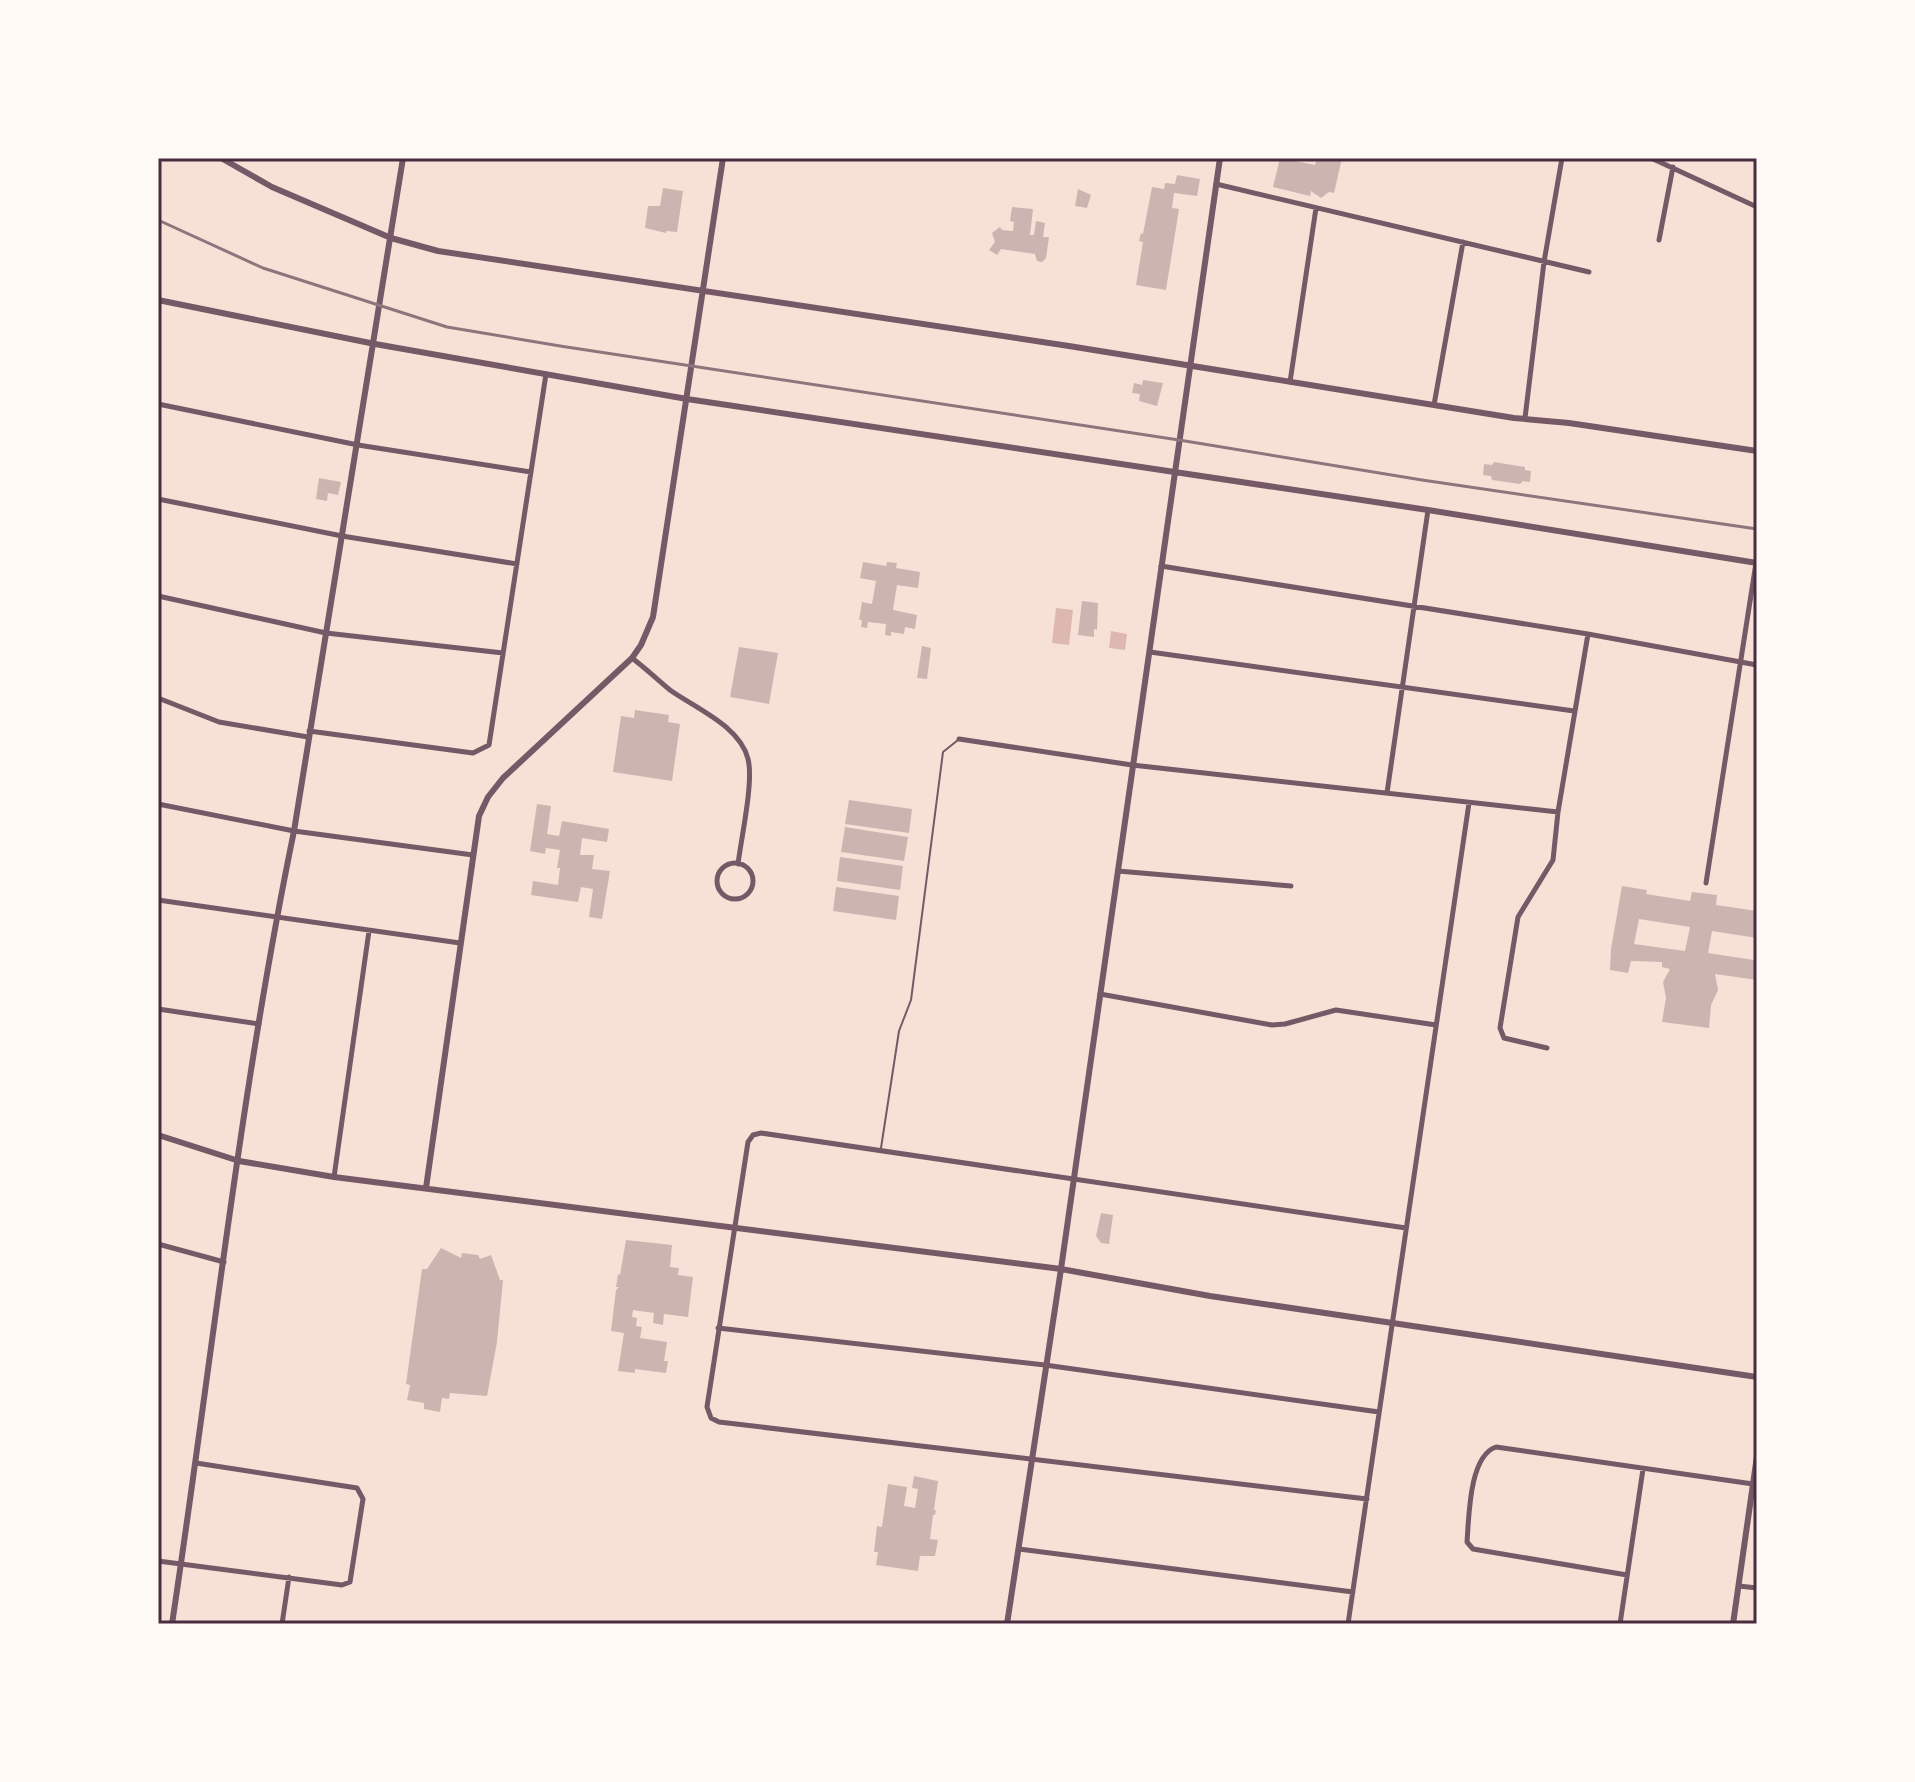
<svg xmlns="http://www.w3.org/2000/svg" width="1915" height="1782" font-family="Mulish,sans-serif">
	<rect width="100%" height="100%" fill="#f7e1d7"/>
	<path fill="#dcb8b0" d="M 1056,608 L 1073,610 L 1069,645 L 1052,643 Z
		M 1111,631 L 1127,634 L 1125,650 L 1109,648 Z"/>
	<path fill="#ccb4b1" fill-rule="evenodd" d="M 1280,158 L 1315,165 L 1317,158 L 1342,158 L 1334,193 L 1329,192 L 1321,198 L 1311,191 L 1310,196 L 1273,187 Z
		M 1177,175 L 1200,179 L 1197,196 L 1174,193 L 1172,208 L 1179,209 L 1166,290 L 1136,285 L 1143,242 L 1139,241 L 1141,233 L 1143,234 L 1152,187 L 1164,189 L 1165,183 L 1175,184 Z
		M 663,188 L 683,191 L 677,232 L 666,231 L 666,233 L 645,228 L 648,206 L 660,206 Z
		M 1078,189 L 1091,195 L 1087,208 L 1075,206 Z
		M 1012,207 L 1033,209 L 1030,235 L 1034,235 L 1036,221 L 1045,223 L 1043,237 L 1049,237 L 1046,258 L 1042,262 L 1037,261 L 1035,254 L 1001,249 L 997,255 L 989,250 L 995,242 L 992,233 L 1000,227 L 1002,230 L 1013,231 L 1014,222 L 1010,221 Z
		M 1143,380 L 1163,383 L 1157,406 L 1139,401 L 1140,394 L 1132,393 L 1134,383 L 1142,385 Z
		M 1494,462 L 1525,467 L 1525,470 L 1531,471 L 1530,482 L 1523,481 L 1520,484 L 1492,480 L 1491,476 L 1483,475 L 1484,464 L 1492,465 Z
		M 319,478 L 341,482 L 338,495 L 328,493 L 327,501 L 316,499 Z
		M 863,562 L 886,566 L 887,562 L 897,563 L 896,568 L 920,572 L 918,588 L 897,585 L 893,610 L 917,615 L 915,629 L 905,627 L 904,634 L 891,632 L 891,636 L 885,635 L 886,624 L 868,622 L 867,628 L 861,627 L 862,620 L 859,620 L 862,602 L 872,604 L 876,581 L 860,578 Z
		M 1082,601 L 1098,603 L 1097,630 L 1094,629 L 1094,637 L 1078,635 Z
		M 922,646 L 931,648 L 927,679 L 917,678 Z
		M 739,647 L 778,653 L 769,704 L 730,697 Z
		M 635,710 L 669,715 L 668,722 L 680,724 L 672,781 L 613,772 L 621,716 L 634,718 Z
		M 849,800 L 912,809 L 909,833 L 845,824 Z
		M 537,804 L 551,806 L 547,834 L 559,836 L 562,821 L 609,829 L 607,842 L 582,838 L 580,855 L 594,855 L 592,869 L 610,871 L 602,919 L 589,917 L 593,889 L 581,887 L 578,902 L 531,895 L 533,881 L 558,885 L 560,868 L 557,868 L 560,850 L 546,848 L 545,854 L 530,851 Z
		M 845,827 L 908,837 L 904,861 L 841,852 Z
		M 840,857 L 903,866 L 900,890 L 837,881 Z
		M 1622,886 L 1647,890 L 1646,894 L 1690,901 L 1692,892 L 1717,895 L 1716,905 L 1757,911 L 1757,938 L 1712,931 L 1708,953 L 1754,960 L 1757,952 L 1757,980 L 1715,974 L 1718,990 L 1711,1005 L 1709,1028 L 1662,1022 L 1666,998 L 1663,982 L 1670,969 L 1662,967 L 1662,962 L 1631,961 L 1628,973 L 1610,970 L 1611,949 ZM 1639,919 L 1690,927 L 1685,951 L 1634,944 Z
		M 836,887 L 899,896 L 896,920 L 833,911 Z
		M 1101,1213 L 1113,1215 L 1109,1244 L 1101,1243 L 1096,1236 Z
		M 626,1240 L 672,1245 L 670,1267 L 679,1268 L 678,1275 L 693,1277 L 688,1317 L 664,1314 L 663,1325 L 653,1323 L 654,1313 L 633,1310 L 632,1317 L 637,1318 L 636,1326 L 642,1327 L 640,1338 L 667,1342 L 664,1361 L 668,1361 L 666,1373 L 635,1369 L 635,1373 L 618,1371 L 624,1333 L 611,1331 L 616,1290 L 619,1287 L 616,1287 L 618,1274 L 620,1275 Z
		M 441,1248 L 461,1258 L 462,1253 L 478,1255 L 480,1259 L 491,1255 L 500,1280 L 503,1280 L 497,1342 L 487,1396 L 450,1393 L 449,1399 L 442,1398 L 440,1412 L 424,1409 L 424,1403 L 407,1400 L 410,1385 L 406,1384 L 422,1269 L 427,1269 Z
		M 914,1476 L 938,1481 L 934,1510 L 936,1510 L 935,1515 L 933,1515 L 930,1539 L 938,1540 L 935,1556 L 920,1556 L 918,1571 L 876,1565 L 878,1552 L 874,1552 L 877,1526 L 882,1527 L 888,1484 L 907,1487 L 904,1506 L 915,1508 L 918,1489 L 912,1488 Z"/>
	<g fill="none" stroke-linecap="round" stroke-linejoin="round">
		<path stroke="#755966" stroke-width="2" d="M 881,1148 L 899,1031 L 911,1000 L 943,752 L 958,740"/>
		<path stroke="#755966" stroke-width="5" d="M 1651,158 L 1757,207
			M 1216,184 L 1589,272
			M 1659,240 L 1673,167
			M 1290,382 L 1316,208
			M 158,404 L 358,445 L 531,472
			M 1434,405 L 1463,242
			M 1525,418 L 1544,262 L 1562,158
			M 158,499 L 342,536 L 517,564
			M 1161,566 L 1588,634 L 1757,665
			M 158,596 L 326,633 L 503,653
			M 1150,652 L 1574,711
			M 632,658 C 645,668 657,679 670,690 C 695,708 740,726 748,759 C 754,781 741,839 738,864
			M 158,698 L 219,722 L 308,737
			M 309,731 L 473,753 L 489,745 L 546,374
			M 959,739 L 1132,765 L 1558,812
			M 1387,793 L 1428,510
			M 158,804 L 294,831 L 473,855
			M717 881a18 18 0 1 1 36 0a18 18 0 1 1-36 0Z
			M 1118,871 L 1291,886
			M 1706,883 L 1756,563
			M 158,900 L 460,943
			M 1100,994 L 1272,1025 L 1285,1024 L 1336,1010 L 1436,1025
			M 158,1009 L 259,1024
			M 1547,1048 L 1504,1038 L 1500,1028 L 1518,917 L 1553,860 L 1558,812 L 1588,634
			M 334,1177 L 369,931
			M 158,1244 L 224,1262
			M 718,1328 L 1045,1365 L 1379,1412
			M 1367,1499 L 719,1422 L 711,1418 L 707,1407 L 748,1142 L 753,1135 L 761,1133 L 1406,1228
			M 1019,1549 L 1353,1592
			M 158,1561 L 342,1585 L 350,1582 L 363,1499 L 357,1488 L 196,1463
			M 1627,1575 L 1473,1549 L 1467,1542 C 1469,1517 1469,1456 1496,1447 L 1753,1484
			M 1739,1586 L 1757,1588
			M 282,1624 L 289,1577
			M 1348,1624 L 1469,803
			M 1620,1624 L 1643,1469"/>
		<path stroke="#755966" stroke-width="6" d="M 221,158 L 272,187 L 391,238 L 438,251 L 1069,346 L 1514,418 L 1569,423 L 1757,451
			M 158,300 L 375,344 L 687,399 L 1428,510 L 1757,563
			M 158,1135 L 239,1161 L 334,1177 L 1061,1269 L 1210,1296 L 1757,1377
			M 426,1188 L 479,816 L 488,797 L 503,778 L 632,658 L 641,645 L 653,617 L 723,158
			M 172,1624 C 212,1360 240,1093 294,831 L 403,158
			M 1007,1624 L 1061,1269 L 1220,158
			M 1733,1624 L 1757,1456"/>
		<path stroke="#8f747c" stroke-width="3" d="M 158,220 L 263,268 L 447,327 L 560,346 L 1179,440 L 1422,480 L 1757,529"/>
	</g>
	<rect width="1915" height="1782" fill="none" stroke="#fffaf5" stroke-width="320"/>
	<rect x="160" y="160" width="1595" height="1462" fill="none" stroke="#4a2c40" stroke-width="3"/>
</svg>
